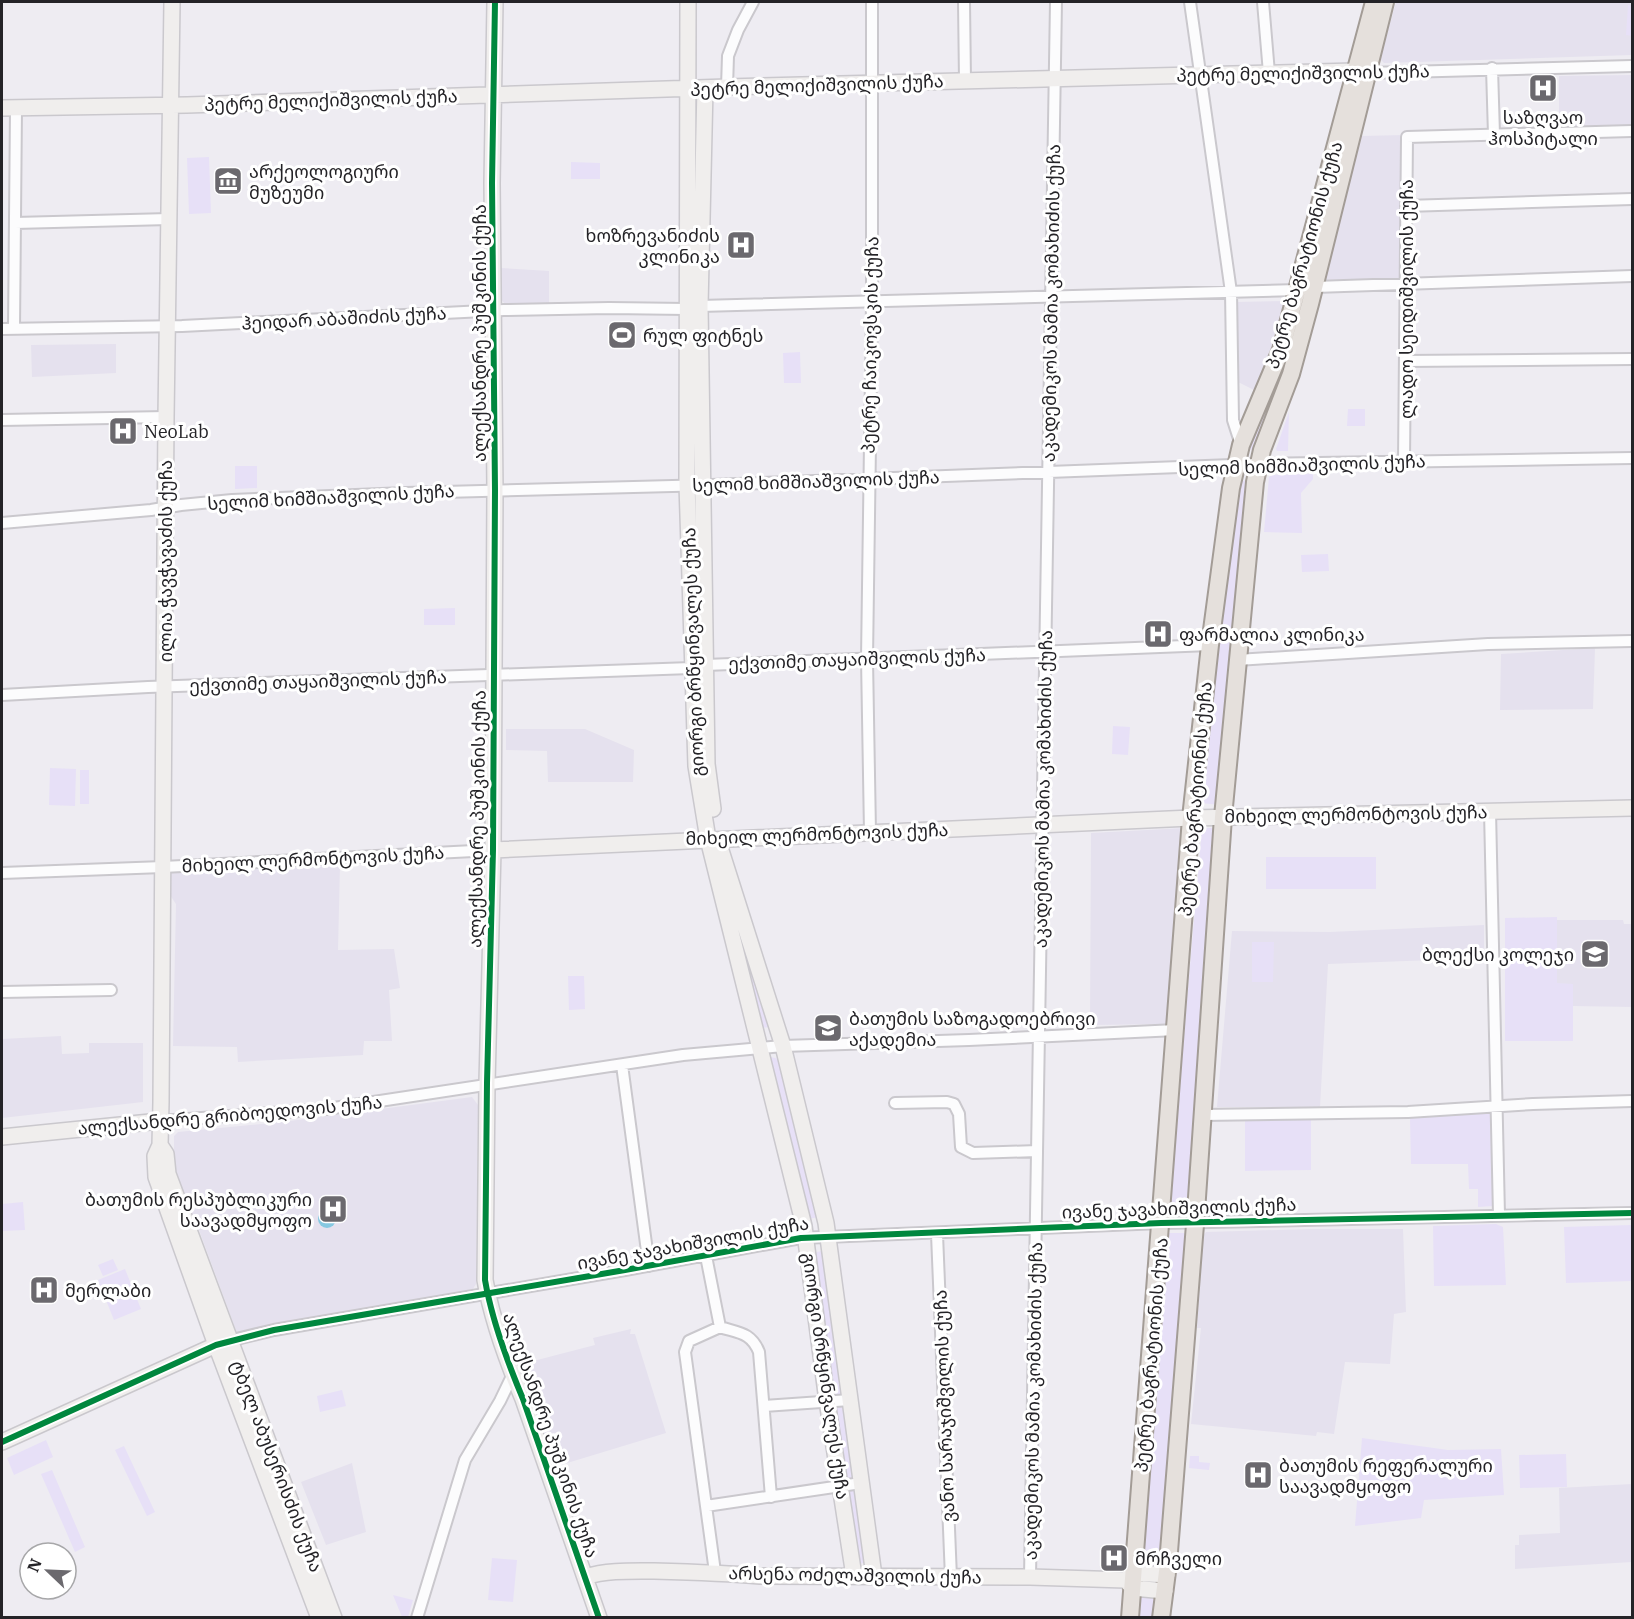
<svg xmlns="http://www.w3.org/2000/svg" width="1634" height="1619" font-family="'IBM Plex Serif','Noto Sans Georgian',serif">
	<rect width="100%" height="100%" fill="#eeecf2"/>
	<path fill="#e5e1ee" d="M 1396,2 L 1632,2 L 1632,55 L 1384,63 L 1380,59 Z
		M 1632,75 L 1632,128 L 1559,130 L 1559,76 Z
		M 1405,135 L 1403,273 L 1399,278 L 1324,280 L 1361,136 Z
		M 500,268 L 549,271 L 549,303 L 505,304 L 500,298 Z
		M 1289,301 L 1278,346 L 1258,392 L 1236,381 L 1236,302 Z
		M 116,344 L 116,373 L 32,377 L 31,345 Z
		M 1595,648 L 1593,709 L 1500,710 L 1501,654 Z
		M 506,729 L 585,729 L 634,750 L 633,782 L 548,782 L 547,751 L 506,750 Z
		M 1184,828 L 1169,1024 L 1090,1025 L 1091,833 Z
		M 340,865 L 338,950 L 394,949 L 400,988 L 389,990 L 392,1041 L 364,1041 L 363,1055 L 238,1062 L 237,1047 L 173,1046 L 176,904 L 170,895 L 171,873 Z
		M 1557,920 L 1623,920 L 1624,924 L 1632,924 L 1632,1007 L 1573,1006 L 1573,984 L 1557,984 Z
		M 1484,925 L 1484,958 L 1328,964 L 1320,1107 L 1217,1107 L 1232,931 L 1330,932 Z
		M 61,1036 L 62,1054 L 89,1053 L 89,1043 L 143,1043 L 143,1102 L 2,1118 L 2,1039 Z
		M 472,1097 L 478,1105 L 476,1284 L 473,1289 L 237,1333 L 199,1230 L 181,1188 L 174,1163 L 174,1136 L 178,1132 L 282,1122 Z
		M 1310,1229 L 1403,1229 L 1406,1312 L 1394,1314 L 1390,1364 L 1345,1362 L 1334,1434 L 1317,1432 L 1316,1436 L 1191,1424 L 1201,1328 L 1197,1328 L 1203,1236 L 1206,1232 Z
		M 631,1329 L 630,1334 L 635,1334 L 666,1433 L 554,1467 L 518,1365 L 595,1345 L 593,1338 Z
		M 352,1463 L 366,1532 L 326,1545 L 301,1482 Z
		M 1632,1484 L 1632,1562 L 1515,1569 L 1515,1545 L 1519,1545 L 1519,1535 L 1560,1533 L 1559,1488 Z"/>
	<path fill="#e7e0f7" d="M 1628,5 L 1632,6 L 1632,36 L 1626,35 Z
		M 209,157 L 211,213 L 189,214 L 187,158 Z
		M 571,162 L 600,163 L 600,179 L 571,179 Z
		M 800,352 L 801,383 L 784,383 L 783,353 Z
		M 1287,356 L 1290,357 L 1256,451 L 1253,451 L 1248,447 Z
		M 1348,409 L 1365,409 L 1365,426 L 1347,426 Z
		M 1289,412 L 1288,451 L 1277,451 L 1276,449 Z
		M 235,466 L 257,466 L 257,488 L 235,489 Z
		M 1313,474 L 1313,479 L 1301,493 L 1302,533 L 1264,532 L 1269,477 L 1272,475 Z
		M 1249,480 L 1221,805 L 1201,803 L 1237,487 L 1241,481 Z
		M 1328,554 L 1329,571 L 1302,572 L 1301,555 Z
		M 455,608 L 455,625 L 424,625 L 424,609 Z
		M 1113,726 L 1130,727 L 1128,755 L 1112,754 Z
		M 50,768 L 76,769 L 75,806 L 49,805 Z
		M 80,770 L 89,770 L 89,804 L 80,804 Z
		M 1202,828 L 1214,828 L 1217,831 L 1188,1210 L 1184,1215 L 1171,1215 L 1169,1208 Z
		M 1266,857 L 1376,857 L 1376,889 L 1266,889 Z
		M 720,858 L 769,1027 L 762,1028 Z
		M 1557,917 L 1557,983 L 1573,984 L 1573,1041 L 1505,1041 L 1505,918 Z
		M 1252,942 L 1274,942 L 1273,982 L 1252,982 Z
		M 568,976 L 584,976 L 585,1009 L 569,1010 Z
		M 771,1057 L 779,1059 L 819,1217 L 808,1219 L 768,1062 Z
		M 1491,1112 L 1493,1206 L 1478,1207 L 1478,1189 L 1469,1189 L 1468,1164 L 1411,1164 L 1410,1118 Z
		M 1311,1113 L 1311,1170 L 1245,1171 L 1245,1114 Z
		M 23,1202 L 25,1230 L 2,1231 L 2,1204 Z
		M 1496,1224 L 1503,1227 L 1506,1285 L 1434,1286 L 1433,1226 Z
		M 1632,1225 L 1632,1281 L 1566,1283 L 1564,1227 Z
		M 1168,1233 L 1184,1233 L 1187,1239 L 1161,1567 L 1140,1567 Z
		M 821,1251 L 827,1253 L 844,1388 L 842,1394 L 835,1395 L 832,1390 L 814,1257 L 817,1252 Z
		M 113,1259 L 118,1270 L 103,1276 L 98,1265 Z
		M 125,1269 L 141,1309 L 114,1320 L 98,1280 Z
		M 342,1390 L 346,1406 L 320,1412 L 317,1396 Z
		M 844,1406 L 856,1476 L 853,1478 L 848,1478 L 844,1475 L 835,1411 L 837,1408 Z
		M 1362,1438 L 1448,1450 L 1501,1449 L 1504,1495 L 1424,1500 L 1421,1518 L 1355,1526 Z
		M 46,1440 L 53,1457 L 14,1475 L 7,1458 Z
		M 124,1446 L 155,1512 L 147,1516 L 115,1450 Z
		M 1566,1454 L 1567,1487 L 1520,1488 L 1519,1455 Z
		M 1190,1456 L 1199,1456 L 1199,1462 L 1210,1463 L 1209,1470 L 1189,1468 Z
		M 52,1470 L 85,1547 L 75,1552 L 41,1474 Z
		M 848,1489 L 858,1489 L 867,1562 L 859,1564 L 845,1492 Z
		M 492,1558 L 517,1560 L 513,1602 L 488,1600 Z
		M 393,1595 L 413,1600 L 408,1617 L 402,1617 Z
		M 1138,1595 L 1156,1596 L 1153,1617 L 1136,1618 Z"/>
	<path fill="#86c8e1" d="M318 1219a9 9 0 1 1 18 0a9 9 0 1 1-18 0Z"/>
	<g fill="none" stroke-linecap="round" stroke-linejoin="round">
		<g stroke="#cac8cd" stroke-width="14">
			<path id="street" d="M 964,2 L 965,81
				M 1190,2 L 1231,292 L 1233,420 L 1241,445
				M 1263,2 L 1269,73
				M 1492,68 L 1494,135
				M 1367,73 L 1632,66
				M 727,87 L 728,56 L 738,30 L 753,2
				M 1406,206 L 1632,199
				M 15,223 L 169,219
				M 1315,287 L 1632,276
				M 2,329 L 182,326 L 504,310 L 609,308 L 687,309 L 700,306 L 1298,290
				M 14,329 L 16,108
				M 1405,361 L 1632,359
				M 2,420 L 166,417
				M 1404,461 L 1407,137 L 1632,131
				M 2,523 L 151,510 L 181,505 L 232,500 L 406,493 L 711,485 L 1258,464 L 1632,458
				M 1237,660 L 1488,644 L 1632,641
				M 2,695 L 148,687 L 691,668 L 705,665 L 1210,645
				M 1490,811 L 1499,1215
				M 870,832 L 867,659 L 872,302 L 872,2
				M 2,873 L 163,867 L 493,850
				M 2,992 L 111,990
				M 622,1065 L 649,1266
				M 895,1103 L 947,1102 L 954,1104 L 959,1114 L 961,1147 L 973,1153 L 1037,1151
				M 1203,1115 L 1408,1112 L 1533,1104 L 1632,1101
				M 160,1121 L 327,1109 L 683,1055 L 783,1046 L 969,1040 L 1176,1030
				M 937,1234 L 951,1578
				M 706,1256 L 720,1327
				M 224,1342 L 274,1330 L 625,1270 L 801,1238 L 1161,1223 L 1632,1213
				M 764,1406 L 850,1400
				M 706,1506 L 861,1483
				M 715,1572 L 685,1352 L 689,1341 L 720,1327 C 738,1333 751,1332 759,1352 L 771,1497
				M 1030,1577 L 1056,2
				M 417,1618 L 465,1460 L 500,1401 L 513,1374"/>
		</g>
		<g stroke="#cac8cd" stroke-width="18">
			<path id="secondary" d="M 172,2 L 166,417 L 161,1102 L 160,1145 L 155,1156 L 156,1177 L 216,1345 L 319,1618
				M 495,2 L 492,183 L 495,490 L 493,850 L 487,1083 L 485,1280 C 492,1321 507,1361 523,1399 L 599,1618
				M 688,2 L 687,484 L 696,766 L 708,839 L 804,1226 L 827,1401 L 854,1576
				M 705,88 L 700,306 L 707,764 L 713,809
				M 2,108 L 187,105 L 727,87 L 1354,71 L 1367,73
				M 718,841 L 783,1046 L 826,1223 L 874,1576
				M 493,850 L 1191,818 L 1632,808
				M 2,1137 L 160,1121
				M 160,1145 L 166,1154 L 168,1174 L 334,1618
				M 2,1442 L 216,1345
				M 585,1577 C 607,1570 631,1571 654,1571 C 690,1572 725,1573 760,1576 L 1030,1577 L 1125,1580 L 1133,1588 L 1165,1591
				M 1125,1580 L 1134,1573 L 1167,1575"/>
		</g>
		<g stroke="#a39c96" stroke-width="20">
			<path id="primary" d="M 1130,1618 L 1191,818 L 1210,645 L 1231,488 L 1241,445 L 1281,350 L 1374,2
				M 1161,1618 L 1168,1564 L 1196,1212 L 1223,817 L 1255,482 L 1262,450 L 1291,374 L 1310,304 L 1385,2"/>
		</g>
		<use href="#street" stroke="#fcfcfd" stroke-width="10"/>
		<use href="#secondary" stroke="#f0eeed" stroke-width="15"/>
		<use href="#primary" stroke="#e5e0dc" stroke-width="16"/>
		<g stroke="#fff" stroke-width="10">
			<path id="cycleway" d="M 495,2 L 492,183 L 495,490 L 493,850 L 487,1083 L 485,1280 C 492,1321 507,1361 523,1399 L 599,1618
				M 2,1442 L 216,1345 L 274,1330 L 625,1270 L 801,1238 L 1161,1223 L 1632,1213"/>
		</g>
		<use href="#cycleway" stroke="#00873e" stroke-width="6"/>
	</g>
	<defs>
		<g id="hospital-square" transform="scale(1.5)"><rect x="-9" y="-9" width="18" height="18" rx="4" fill="#6b696e" stroke="#fff"/><path d="M-5-5h3v3.5h4V-5h3V5h-3V1.5h-4V5h-3Z" fill="#fff"/></g>
		<g id="museum-square" transform="scale(1.5)"><rect x="-9" y="-9" width="18" height="18" rx="4" fill="#6b696e" stroke="#fff"/><path d="M0-6L6-3V-2H-6V-3ZM-5-1h2V3h-2ZM-1-1h2V3h-2ZM3-1h2V3H3ZM-6 4H6V6H-6Z" fill="#fff"/></g>
		<g id="stadium-square" transform="scale(1.5)"><rect x="-9" y="-9" width="18" height="18" rx="4" fill="#6b696e" stroke="#fff"/><path d="M0-5a6.5 5 0 1 0 0 10a6.5 5 0 1 0 0-10ZM-3.5-1.8h7v3.6h-7Z" fill="#fff"/></g>
		<g id="university-square" transform="scale(1.5)"><rect x="-9" y="-9" width="18" height="18" rx="4" fill="#6b696e" stroke="#fff"/><path d="M0-5L7-2L0 1L-7-2ZM-4 1L0 2.5L4 1V4Q0 6-4 4Z" fill="#fff"/></g>
	</defs>
	<g fill-rule="evenodd">
		<use href="#hospital-square" x="1543" y="88"/>
		<use href="#museum-square" x="228" y="181"/>
		<use href="#hospital-square" x="741" y="245"/>
		<use href="#stadium-square" x="622" y="335"/>
		<use href="#hospital-square" x="123" y="431"/>
		<use href="#hospital-square" x="1158" y="634"/>
		<use href="#university-square" x="1595" y="954"/>
		<use href="#university-square" x="828" y="1028"/>
		<use href="#hospital-square" x="333" y="1209"/>
		<use href="#hospital-square" x="44" y="1290"/>
		<use href="#hospital-square" x="1258" y="1475"/>
		<use href="#hospital-square" x="1114" y="1558"/>
	</g>
	<g text-anchor="middle" dominant-baseline="central" stroke-width="6" stroke-linejoin="round" paint-order="stroke">
		<g font-size="18" fill="#242327" stroke="#fff">
			<text transform="translate(1303 73) rotate(-1)">პეტრე მელიქიშვილის ქუჩა</text>
			<text transform="translate(817 85) rotate(-2)">პეტრე მელიქიშვილის ქუჩა</text>
			<text transform="translate(331 100) rotate(-2)">პეტრე მელიქიშვილის ქუჩა</text>
			<text transform="translate(1304 255) rotate(-74)">პეტრე ბაგრატიონის ქუჩა</text>
			<text transform="translate(1406 299) rotate(-90)">ლადო სეიდიშვილის ქუჩა</text>
			<text transform="translate(1051 303) rotate(-89)">აკადემიკოს მამია კომახიძის ქუჩა</text>
			<text transform="translate(344 318) rotate(-3)">ჰეიდარ აბაშიძის ქუჩა</text>
			<text transform="translate(479 333) rotate(-90)">ალექსანდრე პუშკინის ქუჩა</text>
			<text transform="translate(870 345) rotate(-89)">პეტრე ჩაიკოვსკის ქუჩა</text>
			<text transform="translate(1302 465) rotate(-2)">სელიმ ხიმშიაშვილის ქუჩა</text>
			<text transform="translate(816 481) rotate(-2)">სელიმ ხიმშიაშვილის ქუჩა</text>
			<text transform="translate(331 497) rotate(-3)">სელიმ ხიმშიაშვილის ქუჩა</text>
			<text transform="translate(165 561) rotate(-90)">ილია ჭავჭავაძის ქუჩა</text>
			<text transform="translate(693 652) rotate(-92)">გიორგი ბრწყინვალეს ქუჩა</text>
			<text transform="translate(857 659) rotate(-2)">ექვთიმე თაყაიშვილის ქუჩა</text>
			<text transform="translate(318 681) rotate(-2)">ექვთიმე თაყაიშვილის ქუჩა</text>
			<text transform="translate(1043 789) rotate(-89)">აკადემიკოს მამია კომახიძის ქუჩა</text>
			<text transform="translate(1195 799) rotate(-85)">პეტრე ბაგრატიონის ქუჩა</text>
			<text transform="translate(1356 814) rotate(-1)">მიხეილ ლერმონტოვის ქუჩა</text>
			<text transform="translate(477 819) rotate(-89)">ალექსანდრე პუშკინის ქუჩა</text>
			<text transform="translate(817 834) rotate(-2)">მიხეილ ლერმონტოვის ქუჩა</text>
			<text transform="translate(313 859) rotate(-3)">მიხეილ ლერმონტოვის ქუჩა</text>
			<text transform="translate(230 1115) rotate(-5)">ალექსანდრე გრიბოედოვის ქუჩა</text>
			<text transform="translate(1179 1208) rotate(-2)">ივანე ჯავახიშვილის ქუჩა</text>
			<text transform="translate(693 1243) rotate(-10)">ივანე ჯავახიშვილის ქუჩა</text>
			<text transform="translate(1151 1355) rotate(-85)">პეტრე ბაგრატიონის ქუჩა</text>
			<text transform="translate(826 1376) rotate(82)">გიორგი ბრწყინვალეს ქუჩა</text>
			<text transform="translate(1033 1401) rotate(-89)">აკადემიკოს მამია კომახიძის ქუჩა</text>
			<text transform="translate(944 1406) rotate(-92)">ვანო სარაჯიშვილის ქუჩა</text>
			<text transform="translate(551 1435) rotate(71)">ალექსანდრე პუშკინის ქუჩა</text>
			<text transform="translate(277 1466) rotate(69)">ტბელ აბუსერისძის ქუჩა</text>
			<text transform="translate(855 1575) rotate(1)">არსენა ოძელაშვილის ქუჩა</text>
		</g>
		<g font-size="18" fill="#242327" stroke="#fff" text-anchor="start">
			<text x="1543" y="117" text-anchor="middle">საზღვაო<tspan x="1543" dy="21">ჰოსპიტალი</tspan></text>
			<text x="249" y="171">არქეოლოგიური<tspan x="249" dy="21">მუზეუმი</tspan></text>
			<text x="720" y="235" text-anchor="end">ხოზრევანიძის<tspan x="720" dy="21">კლინიკა</tspan></text>
			<text x="643" y="335">რულ ფიტნეს</text>
			<text x="144" y="431">NeoLab</text>
			<text x="1179" y="634">ფარმალია კლინიკა</text>
			<text x="1574" y="954" text-anchor="end">ბლექსი კოლეჯი</text>
			<text x="849" y="1018">ბათუმის საზოგადოებრივი<tspan x="849" dy="21">აქადემია</tspan></text>
			<text x="312" y="1199" text-anchor="end">ბათუმის რესპუბლიკური<tspan x="312" dy="21">საავადმყოფო</tspan></text>
			<text x="65" y="1290">მერლაბი</text>
			<text x="1279" y="1465">ბათუმის რეფერალური<tspan x="1279" dy="21">საავადმყოფო</tspan></text>
			<text x="1135" y="1558">მრჩველი</text>
		</g>
	</g>
	<rect width="1634" height="1619" fill="none" stroke="#242327" stroke-width="6"/>
	<g transform="translate(48 1571) rotate(293)"><circle r="28" fill="#ffffff" stroke="#a7a7a9" stroke-width="1.5"/>
	<path d="M0-4.5L10 22L0 15L-10 22Z" fill="#6b696e"/>
	<text y="-9" font-size="16" font-weight="bold" text-anchor="middle" fill="#242327">N</text>
	</g>
</svg>
